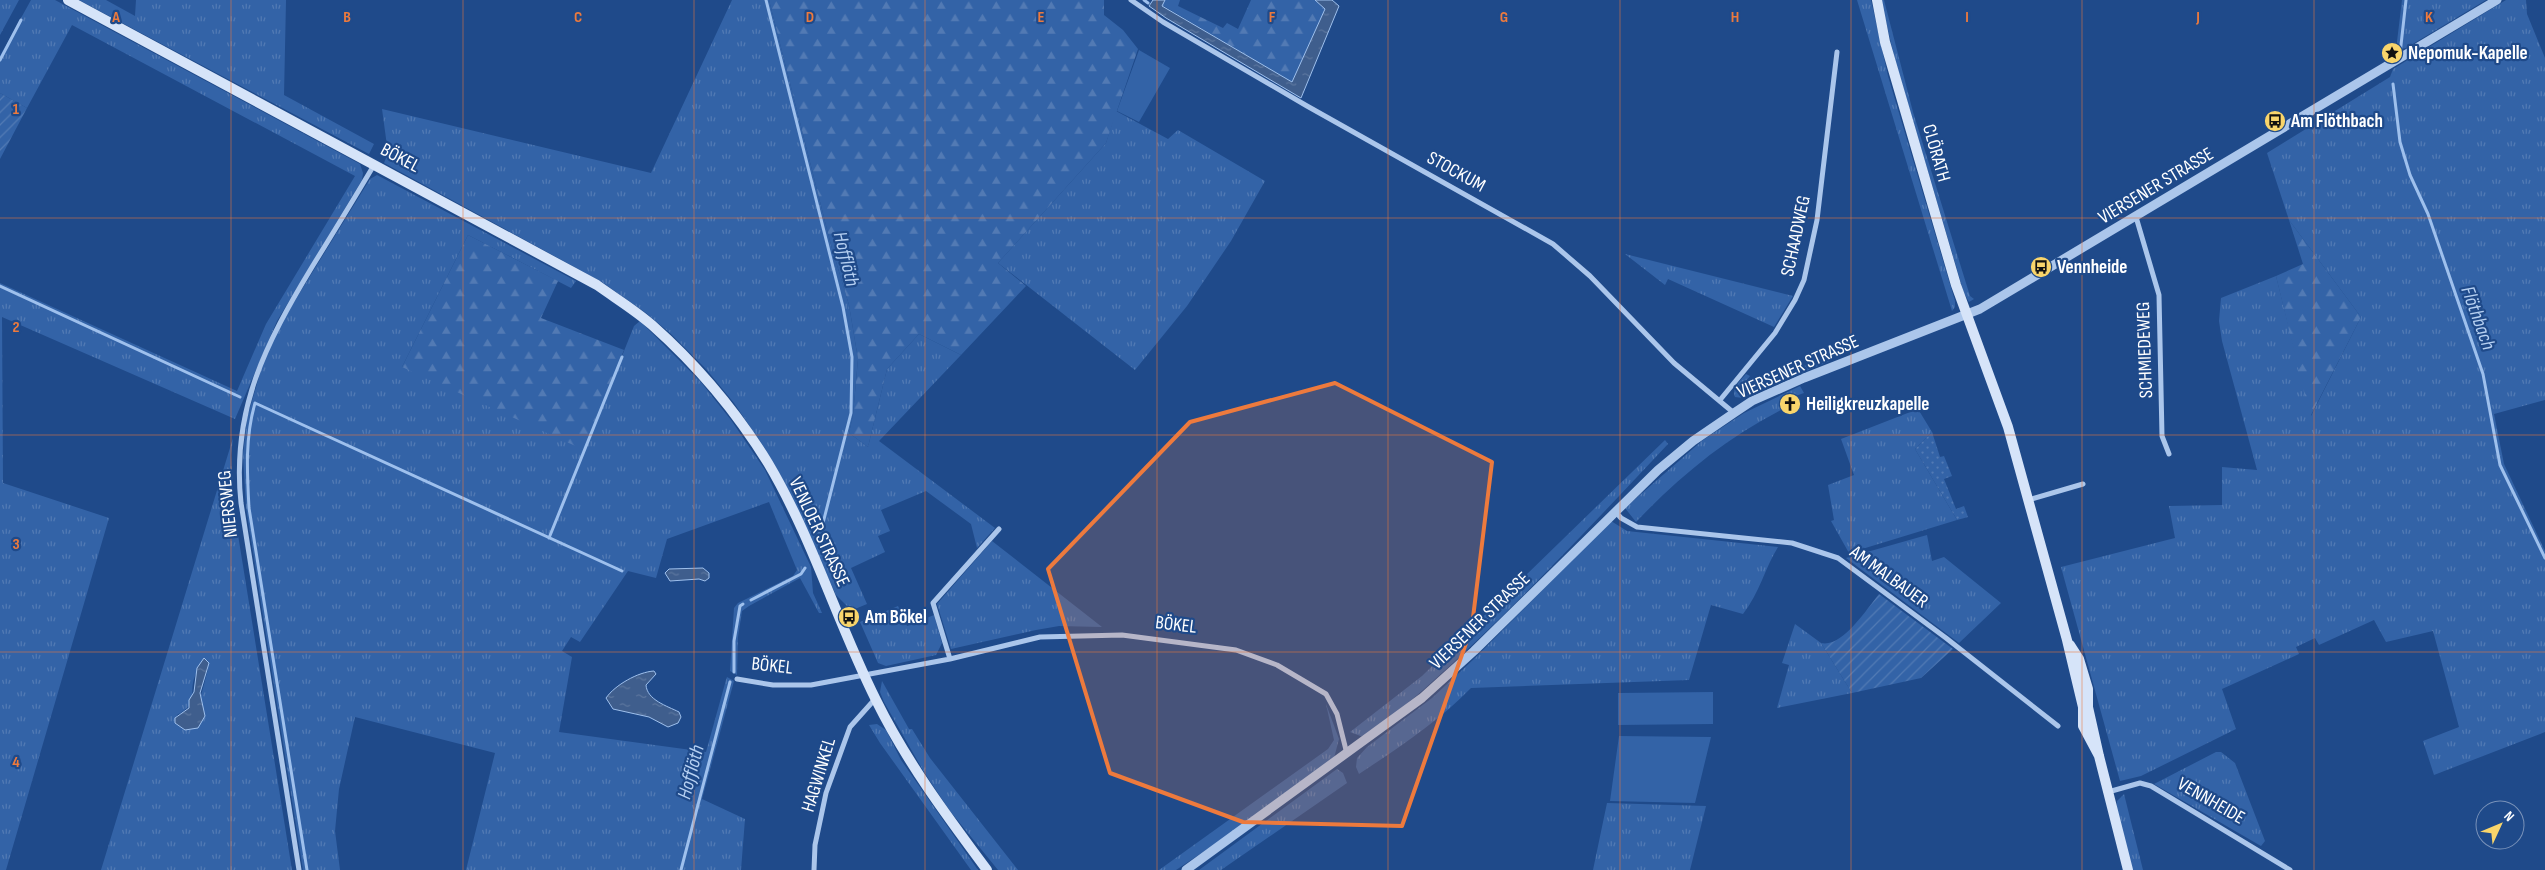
<svg xmlns="http://www.w3.org/2000/svg" width="2545" height="870" font-family="'Sofia Sans Condensed',sans-serif">
	<defs>
		<pattern id="grass-tufts" width="24" height="20" patternUnits="userSpaceOnUse" patternTransform="scale(1.25)"><rect width="24" height="20" fill="#3363a7"/><path d="M3 7l-1-3M5 7V3M7 7l1-3M15 17l-1-3M17 17v-4M19 17l1-3" fill="none" stroke="#527ab4"/></pattern>
		<pattern id="forest-firs" width="22" height="20" patternUnits="userSpaceOnUse" patternTransform="scale(1.25)"><rect width="22" height="20" fill="#3363a7"/><path d="M5 1l3.5 6h-7zM16 11l3.5 6h-7z" fill="#527ab4"/></pattern>
		<pattern id="park-dots" width="8" height="8" patternUnits="userSpaceOnUse" patternTransform="scale(1.25)"><rect width="8" height="8" fill="#3363a7"/><path d="M2 2h.1M6 6h.1" fill="none" stroke="#527ab4" stroke-width="1.8" stroke-linecap="round"/></pattern>
		<pattern id="garden-furrows" width="10" height="10" patternUnits="userSpaceOnUse" patternTransform="scale(1.25)"><rect width="10" height="10" fill="#3363a7"/><path d="M-1 1l2-2M0 10L10 0M9 11l2-2" fill="none" stroke="#527ab4"/></pattern>
		<pattern id="water-ripples" width="26" height="14" patternUnits="userSpaceOnUse" patternTransform="scale(1.25)"><rect width="26" height="14" fill="#3f5e8d"/><path d="M2 4q2-2 4 0t4 0M15 11q2-2 4 0t4 0" fill="none" stroke="#5c769e"/></pattern>
	</defs>
	<rect width="100%" height="100%" fill="#1f4a8a"/>
	<path fill="url(#grass-tufts)" fill-rule="evenodd" d="M 0,0 L 19,0 L 0,35 Z
		M 31,0 L 55,0 L 360,164 L 363,173 L 362,180 L 277,321 L 235,419 L 2,317 L 3,483 L 109,518 L 6,870 L 0,870 L 0,283 L 237,391 L 266,324 L 355,176 L 72,25 L 27,108 L 0,93 L 0,56 Z
		M 79,0 L 106,0 L 135,16 L 136,0 L 286,0 L 284,95 L 374,144 L 369,154 Z
		M 732,0 L 769,0 L 831,245 L 849,305 L 858,359 L 853,415 L 849,433 L 868,447 L 887,369 L 919,334 L 961,355 L 879,441 L 995,528 L 977,548 L 971,524 L 926,491 L 881,510 L 890,531 L 878,536 L 885,552 L 851,568 L 867,604 L 855,609 L 857,616 L 836,595 L 809,536 L 766,450 L 734,403 L 706,369 L 670,333 L 646,313 L 602,282 L 384,163 L 388,153 L 382,109 L 651,173 Z
		M 1857,0 L 1871,0 L 1888,76 L 1955,301 L 1955,307 L 1952,311 Z
		M 1881,0 L 1884,0 L 1913,112 L 1970,296 L 1974,299 L 1969,302 L 1964,293 L 1895,60 Z
		M 2402,0 L 2486,0 L 2406,48 L 2396,50 Z
		M 2506,0 L 2526,0 L 2527,14 L 2545,58 L 2545,400 L 2494,414 L 2504,464 L 2545,551 L 2545,732 L 2434,775 L 2423,741 L 2459,727 L 2433,631 L 2386,642 L 2374,620 L 2319,645 L 2315,638 L 2296,647 L 2299,654 L 2222,689 L 2236,729 L 2141,776 L 2120,781 L 2061,567 L 2175,538 L 2169,506 L 2222,505 L 2222,467 L 2257,470 L 2222,341 L 2219,321 L 2221,298 L 2276,276 L 2311,416 L 2361,317 L 2289,220 L 2267,153 L 2390,77 L 2393,69 Z
		M 1116,111 L 1168,139 L 1178,130 L 1265,181 L 1231,241 L 1187,306 L 1135,370 L 998,263 L 1106,143 Z
		M 377,175 L 576,281 L 571,288 L 468,235 L 402,367 L 622,356 L 634,326 L 640,321 L 700,381 L 731,420 L 765,470 L 811,567 L 813,593 L 822,613 L 819,613 L 800,578 L 749,606 L 742,611 L 738,637 L 737,675 L 730,671 L 734,608 L 738,603 L 793,576 L 797,570 L 769,502 L 667,539 L 656,578 L 628,571 L 580,642 L 571,637 L 562,651 L 572,657 L 559,732 L 706,752 L 726,680 L 727,677 L 734,681 L 702,799 L 745,819 L 741,870 L 466,870 L 495,753 L 355,717 L 339,789 L 335,831 L 340,870 L 303,870 L 246,508 L 243,455 L 247,418 L 265,356 L 283,320 L 370,179 Z
		M 1625,254 L 1793,296 L 1774,327 L 1668,279 L 1665,285 Z
		M 1827,356 L 1830,361 L 1743,398 L 1735,397 C 1731,388 1741,380 1746,374 L 1750,376 L 1741,388 L 1744,392 Z
		M 1800,386 L 1804,393 L 1784,400 L 1783,409 C 1726,438 1680,476 1636,522 L 1625,508 L 1703,440 L 1744,413 Z
		M 1918,409 L 1932,432 L 1915,449 L 1957,520 L 1849,553 L 1831,521 L 1834,520 L 1828,485 L 1854,475 L 1841,439 Z
		M 233,438 L 231,455 L 234,510 L 292,870 L 101,870 ZM 208,660 L 208,669 L 201,696 L 175,723 L 177,715 C 200,703 188,693 195,676 C 197,671 204,665 208,660 Z
		M 1665,440 L 1668,444 C 1589,528 1510,613 1423,690 C 1404,707 1383,721 1363,737 L 1350,732 L 1422,676 Z
		M 1611,521 L 1627,531 L 1778,547 C 1764,570 1760,592 1743,614 L 1711,605 L 1689,680 L 1471,688 C 1438,722 1398,748 1359,774 L 1356,767 L 1357,758 L 1367,747 L 1432,698 L 1475,658 Z
		M 1927,535 L 1932,561 L 1944,557 L 2001,603 L 1959,643 L 1846,558 Z
		M 992,541 L 1102,627 L 1059,626 L 1036,630 L 951,649 L 937,604 Z
		M 898,606 L 907,626 L 934,615 L 942,643 L 936,655 L 886,666 L 878,663 L 860,622 Z
		M 1795,624 L 1821,643 L 1852,693 L 1777,708 L 1789,665 L 1782,663 Z
		M 882,681 L 909,729 L 912,729 L 930,758 L 1018,870 L 998,870 L 950,811 L 924,772 L 884,702 L 880,692 Z
		M 1326,704 L 1339,739 L 1334,758 L 1230,834 L 1176,870 L 1159,870 L 1328,749 L 1334,740 Z
		M 877,724 L 886,730 L 901,760 L 978,870 L 971,870 L 880,743 L 869,725 Z
		M 2216,752 L 2221,752 L 2235,763 L 2265,841 L 2261,846 L 2154,784 Z
		M 1337,769 L 1343,773 L 1347,783 L 1221,870 L 1199,870 Z
		M 2124,794 L 2143,870 L 2132,870 L 2116,810 L 2117,801 Z
		M 1607,803 L 1706,806 L 1690,870 L 1593,870 Z"/>
	<path fill="url(#forest-firs)" d="M 769,0 L 1104,0 L 1104,15 L 1123,30 L 1138,49 L 1106,143 L 998,263 L 1026,286 L 961,355 L 919,334 L 887,369 L 868,447 L 849,433 L 853,415 L 858,359 L 849,305 L 831,245 Z
		M 1165,0 L 1180,0 L 1178,6 L 1223,28 L 1227,23 L 1238,29 L 1251,0 L 1315,0 L 1325,9 L 1293,83 L 1162,5 Z
		M 2289,220 L 2361,317 L 2310,417 L 2276,276 L 2303,264 Z
		M 468,235 L 558,281 L 541,318 L 624,350 L 582,449 L 402,367 Z"/>
	<path fill="url(#park-dots)" d="M 1932,432 L 1940,457 L 1944,456 L 1952,476 L 1944,479 L 1956,509 L 1964,506 L 1968,517 L 1957,520 L 1915,449 Z"/>
	<path fill="url(#garden-furrows)" d="M 0,93 L 27,108 L 0,159 Z
		M 1879,594 L 1953,649 L 1921,678 L 1852,693 L 1821,643 C 1842,648 1866,610 1879,594 Z"/>
	<path fill="#3363a7" d="M 1139,50 L 1170,68 L 1139,122 L 1117,111 Z
		M 1713,692 L 1713,724 L 1618,725 L 1618,693 Z
		M 1619,736 L 1711,737 L 1695,803 L 1610,801 Z"/>
	<path fill="url(#water-ripples)" stroke="#9ec0ed" d="M 1153,0 L 1165,0 L 1162,6 L 1292,82 L 1325,9 L 1315,0 L 1332,0 L 1339,6 L 1301,98 L 1166,18 L 1149,6 Z
		M 703,568 L 709,573 L 709,578 L 705,581 L 699,579 L 670,581 L 665,573 L 669,569 Z
		M 204,658 L 209,663 L 200,693 L 205,716 L 198,728 L 185,730 L 175,723 L 175,718 L 189,708 L 189,700 L 194,692 L 197,668 Z
		M 654,671 L 656,674 L 646,685 C 647,700 667,706 679,712 L 681,717 L 678,723 L 668,727 L 649,717 L 613,709 L 606,698 C 615,685 638,672 654,671 Z"/>
	<g fill="none" stroke-linecap="round" stroke-linejoin="round">
		<path stroke="#9ec0ed" stroke-width="3" d="M 766,0 L 843,307 L 852,357 L 851,413 L 822,527
			M 1144,0 L 1148,3
			M 2400,54 L 2406,0
			M 0,60 L 21,20
			M 2393,84 L 2400,142 L 2410,175 L 2428,214 L 2483,374 L 2500,465 L 2545,558
			M 0,286 L 240,397
			M 549,538 L 622,357
			M 751,600 L 801,574 L 805,568
			M 734,672 L 734,641 L 740,606 L 743,604
			M 307,870 L 249,508 C 247,472 245,438 255,403 L 622,571
			M 681,870 L 730,682"/>
		<path stroke="#abc6eb" stroke-width="5" d="M 1131,0 L 1163,22 L 1307,106 L 1553,244 L 1590,276 L 1674,363 L 1734,413
			M 2136,217 L 2159,295 L 2162,436 L 2169,454
			M 1720,400 L 1775,333 L 1795,300 L 1804,280 L 1817,220 L 1837,52
			M 2028,500 L 2083,484
			M 1615,511 L 1621,518 L 1637,527 L 1792,543 L 1838,558 L 1946,638 L 2058,726
			M 950,659 L 933,603 L 999,529
			M 737,679 L 773,685 L 811,685 L 950,659 L 1040,637 L 1122,635 L 1236,650 L 1277,665 L 1326,694 L 1337,714 L 1347,754
			M 2108,792 L 2140,783 L 2151,786 L 2290,870
			M 299,870 L 241,503 C 231,410 266,343 312,267 C 333,233 354,199 374,165
			M 814,870 L 815,845 L 826,793 L 850,727 L 875,699"/>
		<path stroke="#abc6eb" stroke-width="9" d="M 1186,870 L 1422,698 L 1474,651 L 1658,470 L 1693,441 L 1734,413 L 1752,401 L 1804,378 L 1980,309 L 2497,0"/>
		<path stroke="#d6e4f9" stroke-width="10" d="M 68,0 L 597,285 C 615,298 635,310 652,325 C 697,365 736,411 768,463 C 812,537 837,622 876,700 C 906,761 946,815 987,870
			M 1877,0 L 1885,42 L 1956,285 L 2008,427 L 2067,640 L 2083,707 L 2083,726 L 2099,756
			M 2070,645 L 2079,659 L 2088,689 L 2088,707 L 2099,756 L 2128,870"/>
	</g>
	<path fill="#ed7a3d" fill-opacity="0.2" stroke="#ed7a3d" stroke-width="4" stroke-linejoin="round" d="M 1335,383 L 1492,462 L 1472,626 L 1402,826 L 1243,822 L 1110,773 L 1048,569 L 1190,422 Z"/>
	<path fill="none" stroke="#ed7a3d" stroke-width="1" stroke-opacity="0.55" d="M 231,0 L 231,870M 463,0 L 463,870M 694,0 L 694,870M 925,0 L 925,870M 1157,0 L 1157,870M 1388,0 L 1388,870M 1620,0 L 1620,870M 1851,0 L 1851,870M 2082,0 L 2082,870M 2314,0 L 2314,870M 0,218 L 2545,218M 0,435 L 2545,435M 0,652 L 2545,652"/>
	<defs>
		<g id="sight-disc" transform="scale(1.125)"><circle r="9.5" fill="#f9d56b" stroke="#1f4a8a"/><path d="M0-6L1.8-2.2L6-1.7L2.9 1.2L3.7 5.4L0 3.3L-3.7 5.4L-2.9 1.2L-6-1.7L-1.8-2.2Z" fill="#111"/></g>
		<g id="bus-disc" transform="scale(1.125)"><circle r="9.5" fill="#f9d56b" stroke="#1f4a8a"/><path d="M-5-6H5V4H4V6H2V4H-2V6H-4V4H-5ZM-3.5-4V0h7V-4ZM-3.5 1.2v1.5H-2V1.2ZM2 1.2v1.5H3.5V1.2Z" fill="#111"/></g>
		<g id="church-disc" transform="scale(1.125)"><circle r="9.5" fill="#f9d56b" stroke="#1f4a8a"/><path d="M-1.2-6h2.4v3.5h3.3v2.4h-3.3V6h-2.4V-.1h-3.3v-2.4h3.3Z" fill="#111"/></g>
	</defs>
	<g fill-rule="evenodd">
		<use href="#sight-disc" x="2392" y="53"/>
		<use href="#bus-disc" x="2275" y="121"/>
		<use href="#bus-disc" x="2041" y="267"/>
		<use href="#church-disc" x="1790" y="404"/>
		<use href="#bus-disc" x="849" y="617"/>
	</g>
	<g text-anchor="middle" dominant-baseline="central" stroke-width="4.5" stroke-linejoin="round" paint-order="stroke">
		<g font-size="19" font-weight="bold" fill="#fff" stroke="#1f4a8a" text-anchor="start">
			<text x="2408" y="53">Nepomuk-Kapelle</text>
			<text x="2291" y="121">Am Flöthbach</text>
			<text x="2057" y="267">Vennheide</text>
			<text x="1806" y="404">Heiligkreuzkapelle</text>
			<text x="865" y="617">Am Bökel</text>
		</g>
		<g font-size="19" fill="#fff" stroke="#1f4a8a">
			<text transform="translate(1936 153) rotate(74)">CLÖRATH</text>
			<text transform="translate(400 158) rotate(28)">BÖKEL</text>
			<text transform="translate(1456 172) rotate(29)">STOCKUM</text>
			<text transform="translate(2156 186) rotate(-31)">VIERSENER STRASSE</text>
			<text transform="translate(1796 236) rotate(-78)">SCHAADWEG</text>
			<text transform="translate(2145 350) rotate(-92)">SCHMIEDEWEG</text>
			<text transform="translate(1798 367) rotate(-24)">VIERSENER STRASSE</text>
			<text transform="translate(228 504) rotate(-96)">NIERSWEG</text>
			<text transform="translate(819 532) rotate(65)">VENLOER STRASSE</text>
			<text transform="translate(1889 577) rotate(36)">AM MALBAUER</text>
			<text transform="translate(1480 621) rotate(-44)">VIERSENER STRASSE</text>
			<text transform="translate(1176 625) rotate(7)">BÖKEL</text>
			<text transform="translate(772 666) rotate(6)">BÖKEL</text>
			<text transform="translate(819 775) rotate(-73)">HAGWINKEL</text>
			<text transform="translate(2211 801) rotate(30)">VENNHEIDE</text>
		</g>
		<g font-size="20" font-style="italic" fill="#b6d0f2" stroke="#1f4a8a">
			<text transform="translate(846 259) rotate(76)">Hofflöth</text>
			<text transform="translate(2478 318) rotate(70)">Flöthbach</text>
			<text transform="translate(691 772) rotate(-75)">Hofflöth</text>
		</g>
	</g>
	<g font-size="16" text-anchor="middle" font-weight="bold" fill="#ed7a3d" stroke="#1f4a8a" stroke-width="4.5" stroke-linejoin="round" paint-order="stroke">
		<text x="116" y="22">A</text>
		<text x="347" y="22">B</text>
		<text x="578" y="22">C</text>
		<text x="810" y="22">D</text>
		<text x="1041" y="22">E</text>
		<text x="1272" y="22">F</text>
		<text x="1504" y="22">G</text>
		<text x="1735" y="22">H</text>
		<text x="1967" y="22">I</text>
		<text x="2198" y="22">J</text>
		<text x="2429" y="22">K</text>
		<text x="16" y="114">1</text>
		<text x="16" y="332">2</text>
		<text x="16" y="549">3</text>
		<text x="16" y="767">4</text>
	</g>
	<g transform="translate(2500 825) rotate(46)"><circle r="24" fill="#1f4a8a" stroke="#7992b9"/>
	<path d="M0-4L9 19L0 12L-9 19Z" fill="#f9d56b"/>
	<text y="-8" font-size="14" font-weight="bold" text-anchor="middle" fill="#ffffff">N</text>
	</g>
</svg>
